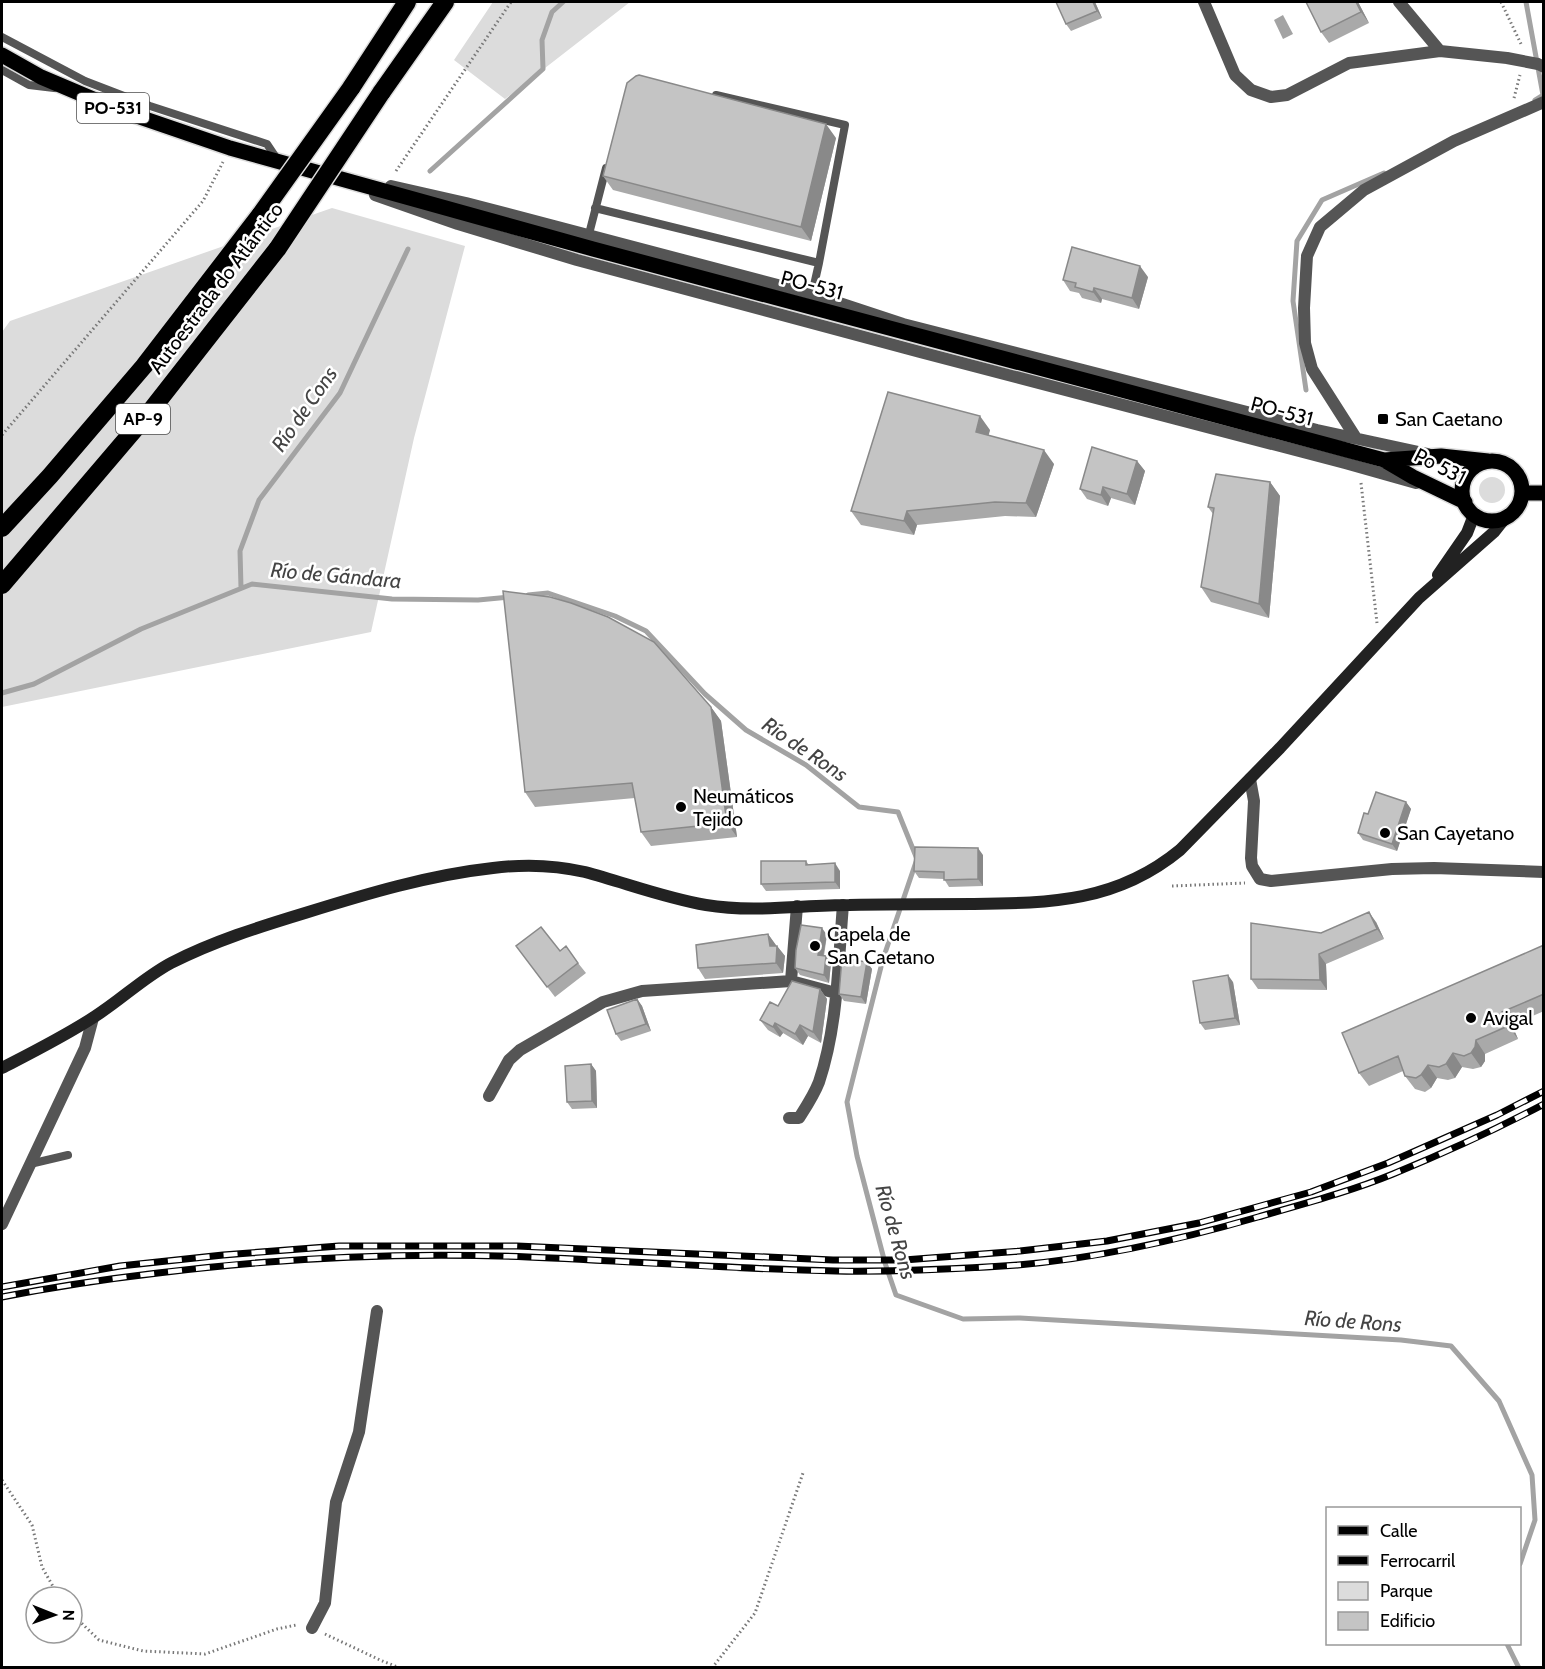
<svg xmlns="http://www.w3.org/2000/svg" width="1545" height="1669" font-family="Cabin,sans-serif">
	<rect width="100%" height="100%" fill="#fff"/>
	<path fill="#dcdcdc" d="M 493,2 L 630,2 L 505,99 L 454,60 Z
		M 332,208 L 465,246 L 414,438 L 371,632 L 2,707 L 2,332 L 10,321 Z
		M1479 490a13 13 0 1 1 26 0a13 13 0 1 1-26 0Z"/>
	<path fill="#a3a3a3" d="M 1283,15 L 1293,34 L 1283,39 L 1274,20 Z"/>
	<g fill="none" stroke-linecap="round" stroke-linejoin="round">
		<path stroke="#a3a3a3" stroke-width="5" d="M 1526,2 L 1543,95 L 1535,100
			M 430,171 L 543,69 L 542,40 L 552,12 L 563,2
			M 1306,390 L 1293,301 L 1297,241 L 1322,200 L 1384,173
			M 241,588 L 240,551 L 259,500 L 340,393 L 408,249
			M 528,595 L 548,593 L 615,616 L 646,631 L 705,694 L 746,730 L 806,765 L 859,807 L 898,812 L 917,859 L 883,959 L 847,1102 L 857,1156 L 885,1263 L 896,1295 L 963,1319 L 1020,1318 L 1401,1340 L 1451,1346 L 1499,1401 L 1532,1475 L 1535,1520 L 1520,1564
			M 2,693 L 34,684 L 141,629 L 252,584 L 392,599 L 478,600 L 510,597
			M 1507,1644 L 1519,1668"/>
		<g stroke="#dbdbdb" stroke-width="18">
			<path id="primary" d="M 2,55 L 41,77 L 119,110 L 230,148 L 593,249 L 1384,460 L 1413,477 L 1465,502
				M 1384,460 L 1441,456 L 1488,461
				M1462 491a30 30 0 1 1 60 0a30 30 0 1 1-60 0Z
				M 1522,493 L 1544,493"/>
		</g>
		<g stroke="#dbdbdb" stroke-width="21">
			<path id="highway" d="M 351,88 L 407,2
				M 381,93 L 445,2
				M 2,528 L 50,476 L 144,366 L 261,214
				M 2,585 L 152,409 L 278,248"/>
		</g>
		<path stroke="#777" stroke-width="3" stroke-dasharray="1.5 3" stroke-linecap="butt" d="M 1501,2 L 1522,46
			M 1514,98 L 1520,75
			M 396,171 L 511,2
			M 2,435 L 203,201 L 223,162
			M 1361,483 L 1377,623
			M 1172,886 L 1245,883
			M 2,1480 L 32,1525 L 42,1567 L 59,1597
			M 72,1614 L 99,1640 L 143,1651 L 205,1654 L 277,1629 L 296,1625
			M 325,1634 L 380,1660 L 400,1668
			M 712,1668 L 755,1613 L 803,1473"/>
		<path stroke="#555" stroke-width="8" d="M 2,37 L 85,81 L 150,106 L 267,144 L 279,162
			M 2,70 L 29,85 L 54,88
			M 716,95 L 845,125 L 819,263
			M 595,208 L 819,263 L 812,294
			M 589,234 L 606,168
			M 30,1164 L 68,1155"/>
		<path stroke="#555" stroke-width="12" d="M 1204,2 L 1235,75 L 1251,90 L 1271,97 L 1287,95 L 1349,63 L 1440,51 L 1507,58 L 1538,64 L 1544,67
			M 1399,2 L 1440,51
			M 391,186 L 466,203 L 812,294 L 903,324 L 1040,359 L 1317,430 L 1428,454
			M 375,195 L 458,224 L 577,260 L 920,352 L 1345,463 L 1416,483
			M 1356,438 L 1312,369 L 1305,343 L 1304,308 L 1307,256 L 1320,227 L 1364,190 L 1454,141 L 1544,102
			M 1250,779 L 1254,801 L 1251,858 L 1252,866 L 1260,879 L 1271,881 L 1392,869 L 1434,868 L 1544,872
			M 791,981 L 797,906
			M 489,1096 L 509,1060 L 520,1050 L 603,1002 L 642,991 L 791,981 L 836,993
			M 789,1118 L 799,1118 C 806,1107 814,1095 819,1082 C 838,1025 838,964 843,905
			M 2,1224 L 85,1048 L 93,1018
			M 312,1628 L 325,1603 L 336,1502 L 359,1432 L 377,1311"/>
		<path stroke="#222" stroke-width="12" d="M 1438,575 L 1467,533 L 1474,515
			M 2,1068 C 33,1052 65,1036 94,1017 C 121,1000 143,978 171,963 C 214,941 259,927 305,913 C 366,894 429,875 493,868 C 524,864 555,865 585,872 C 626,883 665,898 706,905 C 753,913 802,905 849,905 C 891,904 932,904 974,904 C 1051,903 1117,902 1180,850 L 1280,748 L 1419,598 L 1494,532 L 1505,518"/>
		<use href="#primary" stroke="#000" stroke-width="15"/>
		<use href="#highway" stroke="#000" stroke-width="18"/>
		<g stroke="#000" stroke-width="7">
			<path id="rail" d="M 2,1287 L 120,1266 L 223,1255 L 339,1246 L 517,1246 L 833,1260 L 904,1260 L 1020,1251 L 1107,1241 L 1199,1223 L 1311,1192 L 1388,1163 L 1497,1115 L 1544,1091
				M 2,1297 C 53,1287 106,1279 158,1273 C 280,1258 405,1252 528,1257 C 631,1261 733,1269 836,1271 C 897,1272 957,1269 1018,1265 C 1099,1258 1179,1240 1258,1217 C 1303,1204 1349,1192 1393,1174 C 1444,1153 1495,1130 1544,1104"/>
		</g>
		<use href="#rail" stroke="#fff" stroke-width="4.5" stroke-dasharray="14" stroke-linecap="butt"/>
		<g stroke="#dbdbdb" stroke-width="21" stroke-linecap="butt">
			<path id="highway-bridge" d="M 261,214 L 351,88
				M 278,248 L 381,93"/>
		</g>
		<use href="#highway-bridge" stroke="#000" stroke-width="18"/>
	</g>
	<path fill="#a9a9a9" d="M 1095,2 L 1102,18 L 1071,31 L 1066,24 Z
		M 1306,2 L 1358,2 L 1369,23 L 1329,43 L 1321,32 Z
		M 836,138 L 811,241 L 613,190 L 603,176 Z
		M 1148,277 L 1139,309 L 1102,299 L 1101,303 L 1082,298 L 1079,293 L 1070,291 L 1063,280 Z
		M 990,430 L 988,435 L 1054,464 L 1036,517 L 1005,516 L 917,525 L 914,535 L 861,525 L 851,511 Z
		M 1137,461 L 1145,471 L 1135,505 L 1111,498 L 1108,506 L 1087,499 L 1080,489 Z
		M 1270,482 L 1280,496 L 1269,618 L 1211,602 L 1201,587 L 1213,514 L 1208,507 Z
		M 711,707 L 721,721 L 737,837 L 651,846 L 641,832 L 635,798 L 535,807 L 525,792 Z
		M 1406,802 L 1411,809 L 1397,851 L 1363,840 L 1358,833 L 1368,814 Z
		M 983,855 L 983,886 L 949,887 L 944,879 L 919,878 L 914,871 Z
		M 806,861 L 809,865 L 840,871 L 840,889 L 766,891 L 761,884 Z
		M 1376,922 L 1384,939 L 1326,964 L 1327,990 L 1258,989 L 1251,979 L 1321,933 Z
		M 768,934 L 776,946 L 777,946 L 785,956 L 783,973 L 705,979 L 698,968 Z
		M 827,935 L 824,956 L 826,956 L 831,963 L 829,983 L 800,975 L 795,968 Z
		M 1544,945 L 1544,1011 L 1512,1025 L 1518,1039 L 1485,1054 L 1485,1061 L 1481,1067 L 1473,1069 L 1462,1067 L 1455,1078 L 1448,1080 L 1437,1078 L 1431,1088 L 1425,1092 L 1415,1089 L 1405,1076 L 1403,1071 L 1369,1086 L 1359,1073 Z
		M 516,946 L 560,951 L 578,963 L 586,973 L 555,997 Z
		M 867,962 L 872,969 L 866,1004 L 844,1001 L 839,994 Z
		M 1233,982 L 1240,1025 L 1205,1030 L 1200,1023 Z
		M 820,989 L 827,999 L 821,1043 L 808,1036 L 803,1045 L 783,1033 L 780,1037 L 768,1030 L 760,1020 L 778,1006 Z
		M 637,999 L 642,1006 L 651,1031 L 621,1041 L 616,1034 Z
		M 591,1064 L 596,1071 L 597,1108 L 572,1109 L 567,1102 Z"/>
	<path fill="#898989" d="M 1093,2 L 1095,2 L 1102,18 L 1097,11 Z
		M 1356,2 L 1358,2 L 1369,23 L 1361,12 Z
		M 826,124 L 836,138 L 811,241 L 801,227 Z
		M 1140,266 L 1148,277 L 1139,309 L 1132,298 Z
		M 1094,288 L 1102,299 L 1101,303 L 1093,292 Z
		M 980,416 L 990,430 L 986,446 L 976,432 Z
		M 1044,450 L 1054,464 L 1036,517 L 1026,503 Z
		M 1137,461 L 1145,471 L 1135,505 L 1127,494 Z
		M 1270,482 L 1280,496 L 1269,618 L 1259,604 Z
		M 1103,487 L 1111,498 L 1108,506 L 1101,495 Z
		M 907,511 L 917,525 L 914,535 L 904,521 Z
		M 711,707 L 721,721 L 737,837 L 727,823 Z
		M 1406,802 L 1411,809 L 1397,851 L 1392,844 Z
		M 978,848 L 983,855 L 983,886 L 978,879 Z
		M 835,863 L 840,871 L 840,889 L 835,882 Z
		M 1369,912 L 1376,922 L 1384,939 L 1377,929 Z
		M 822,928 L 827,935 L 822,962 L 818,955 Z
		M 768,934 L 776,945 L 777,953 L 777,946 L 785,956 L 783,973 L 776,963 L 770,946 Z
		M 1319,954 L 1326,964 L 1327,990 L 1320,980 Z
		M 826,956 L 831,963 L 829,983 L 824,975 Z
		M 867,962 L 872,969 L 866,1004 L 861,997 Z
		M 1228,975 L 1233,982 L 1240,1025 L 1235,1018 Z
		M 820,989 L 827,999 L 821,1043 L 813,1032 Z
		M 637,999 L 642,1006 L 651,1031 L 646,1024 Z
		M 1502,1012 L 1512,1025 L 1518,1039 L 1508,1026 Z
		M 775,1023 L 783,1033 L 780,1037 L 773,1027 Z
		M 800,1025 L 808,1036 L 803,1045 L 795,1034 Z
		M 1476,1040 L 1485,1054 L 1485,1061 L 1481,1067 L 1471,1053 Z
		M 1453,1053 L 1462,1067 L 1455,1078 L 1446,1064 Z
		M 591,1064 L 596,1071 L 597,1108 L 592,1101 Z
		M 1428,1065 L 1437,1078 L 1431,1088 L 1421,1075 Z"/>
	<path fill="#c4c4c4" stroke="#898989" stroke-width="1.5" d="M 1056,2 L 1093,2 L 1097,11 L 1066,24 Z
		M 1306,2 L 1356,2 L 1361,12 L 1321,32 Z
		M 639,75 L 826,124 L 801,227 L 603,176 L 627,83 L 636,76 Z
		M 1072,247 L 1140,266 L 1132,298 L 1094,288 L 1093,292 L 1075,287 L 1076,283 L 1063,280 Z
		M 888,392 L 980,416 L 976,432 L 1044,450 L 1026,503 L 995,502 L 907,511 L 904,521 L 851,511 Z
		M 1092,447 L 1137,461 L 1127,494 L 1103,487 L 1101,495 L 1080,489 Z
		M 1216,474 L 1270,482 L 1259,604 L 1201,587 L 1214,508 L 1208,507 Z
		M 503,591 L 550,597 L 571,603 L 608,617 L 654,642 L 711,707 L 727,823 L 641,832 L 632,783 L 525,792 Z
		M 1376,792 L 1406,802 L 1392,844 L 1358,833 L 1364,813 L 1368,814 Z
		M 915,847 L 978,848 L 978,879 L 944,880 L 944,872 L 914,871 Z
		M 761,861 L 806,861 L 806,865 L 835,863 L 835,882 L 761,884 Z
		M 1369,912 L 1377,929 L 1319,954 L 1320,980 L 1251,979 L 1251,923 L 1321,933 Z
		M 801,925 L 822,928 L 818,955 L 826,956 L 824,975 L 795,968 L 796,950 Z
		M 541,927 L 560,951 L 566,946 L 578,963 L 547,987 L 516,946 Z
		M 768,934 L 770,946 L 777,946 L 776,963 L 698,968 L 696,945 Z
		M 1544,945 L 1544,994 L 1502,1012 L 1508,1026 L 1476,1040 L 1475,1047 L 1471,1053 L 1464,1056 L 1453,1053 L 1446,1064 L 1439,1067 L 1428,1065 L 1421,1075 L 1416,1078 L 1405,1076 L 1398,1056 L 1359,1073 L 1342,1033 Z
		M 842,958 L 867,962 L 861,997 L 839,994 Z
		M 1228,975 L 1235,1018 L 1200,1023 L 1193,981 Z
		M 792,981 L 820,989 L 813,1032 L 800,1025 L 795,1034 L 775,1023 L 773,1027 L 760,1020 L 770,1002 L 778,1006 Z
		M 637,999 L 646,1024 L 616,1034 L 607,1010 Z
		M 591,1064 L 592,1101 L 567,1102 L 565,1066 Z"/>
	<g fill="#000" stroke="#fff" stroke-width="2">
		<rect x="1377" y="413" width="12" height="12" rx="3"/>
		<circle cx="681" cy="807" r="6"/>
		<circle cx="1385" cy="833" r="6"/>
		<circle cx="815" cy="946" r="6"/>
		<circle cx="1471" cy="1018" r="6"/>
	</g>
	<g text-anchor="middle" dominant-baseline="central" stroke-width="5" stroke-linejoin="round" paint-order="stroke">
		<g fill="#fff" stroke="#4c4c4c" stroke-width="1.5">
			<rect x="77" y="93" width="72" height="30" rx="4.5"/>
			<rect x="116" y="404" width="54" height="30" rx="4.5"/>
		</g>
		<g font-size="18" font-weight="bold" fill="#000">
			<text x="113" y="108">PO-531</text>
			<text x="143" y="419">AP-9</text>
		</g>
		<g font-size="20" fill="#000" stroke="#fff">
			<text transform="translate(812 285) rotate(15)">PO-531</text>
			<text transform="translate(216 288) rotate(-53)">Autoestrada do Atlántico</text>
			<text transform="translate(1282 411) rotate(15)">PO-531</text>
			<text transform="translate(1440 466) rotate(27)">Po 531</text>
		</g>
		<g font-size="20" fill="#000" stroke="#fff" text-anchor="start">
			<text x="1395" y="419">San Caetano</text>
			<text x="693" y="796">Neumáticos<tspan x="693" dy="23">Tejido</tspan></text>
			<text x="1397" y="833">San Cayetano</text>
			<text x="827" y="934">Capela de<tspan x="827" dy="23">San Caetano</tspan></text>
			<text x="1483" y="1018">Avigal</text>
		</g>
		<g font-size="21" font-style="italic" fill="#444" stroke="#fff">
			<text transform="translate(304 409) rotate(-55)">Río de Cons</text>
			<text transform="translate(336 575) rotate(5)">Río de Gándara</text>
			<text transform="translate(805 749) rotate(34)">Río de Rons</text>
			<text transform="translate(896 1232) rotate(74)">Río de Rons</text>
			<text transform="translate(1353 1321) rotate(4)">Río de Rons</text>
		</g>
	</g>
	<rect width="1545" height="1669" fill="none" stroke="#000000" stroke-width="6"/>
	<rect x="1326" y="1507" width="195" height="138" fill="#ffffff" stroke="#999999" stroke-width="1.5"/>
	<rect x="1338" y="1526" width="30" height="9" fill="#000000" stroke="#999999" stroke-width="1.5"/>
	<text x="1380" y="1537" font-size="18" fill="#000000">Calle</text>
	<rect x="1338" y="1556" width="30" height="9" fill="#000000" stroke="#999999" stroke-width="1.5"/>
	<text x="1380" y="1567" font-size="18" fill="#000000">Ferrocarril</text>
	<rect x="1338" y="1582" width="30" height="18" fill="#dcdcdc" stroke="#999999" stroke-width="1.5"/>
	<text x="1380" y="1597" font-size="18" fill="#000000">Parque</text>
	<rect x="1338" y="1612" width="30" height="18" fill="#c4c4c4" stroke="#999999" stroke-width="1.5"/>
	<text x="1380" y="1627" font-size="18" fill="#000000">Edificio</text>
	<g transform="translate(54 1615) rotate(91)"><circle r="28" fill="#ffffff" stroke="#999999" stroke-width="1.5"/>
	<path d="M0-4.5L10 22L0 15L-10 22Z" fill="#000000"/>
	<text y="-9" font-size="16" font-weight="bold" text-anchor="middle" fill="#000000">N</text>
	</g>
</svg>
